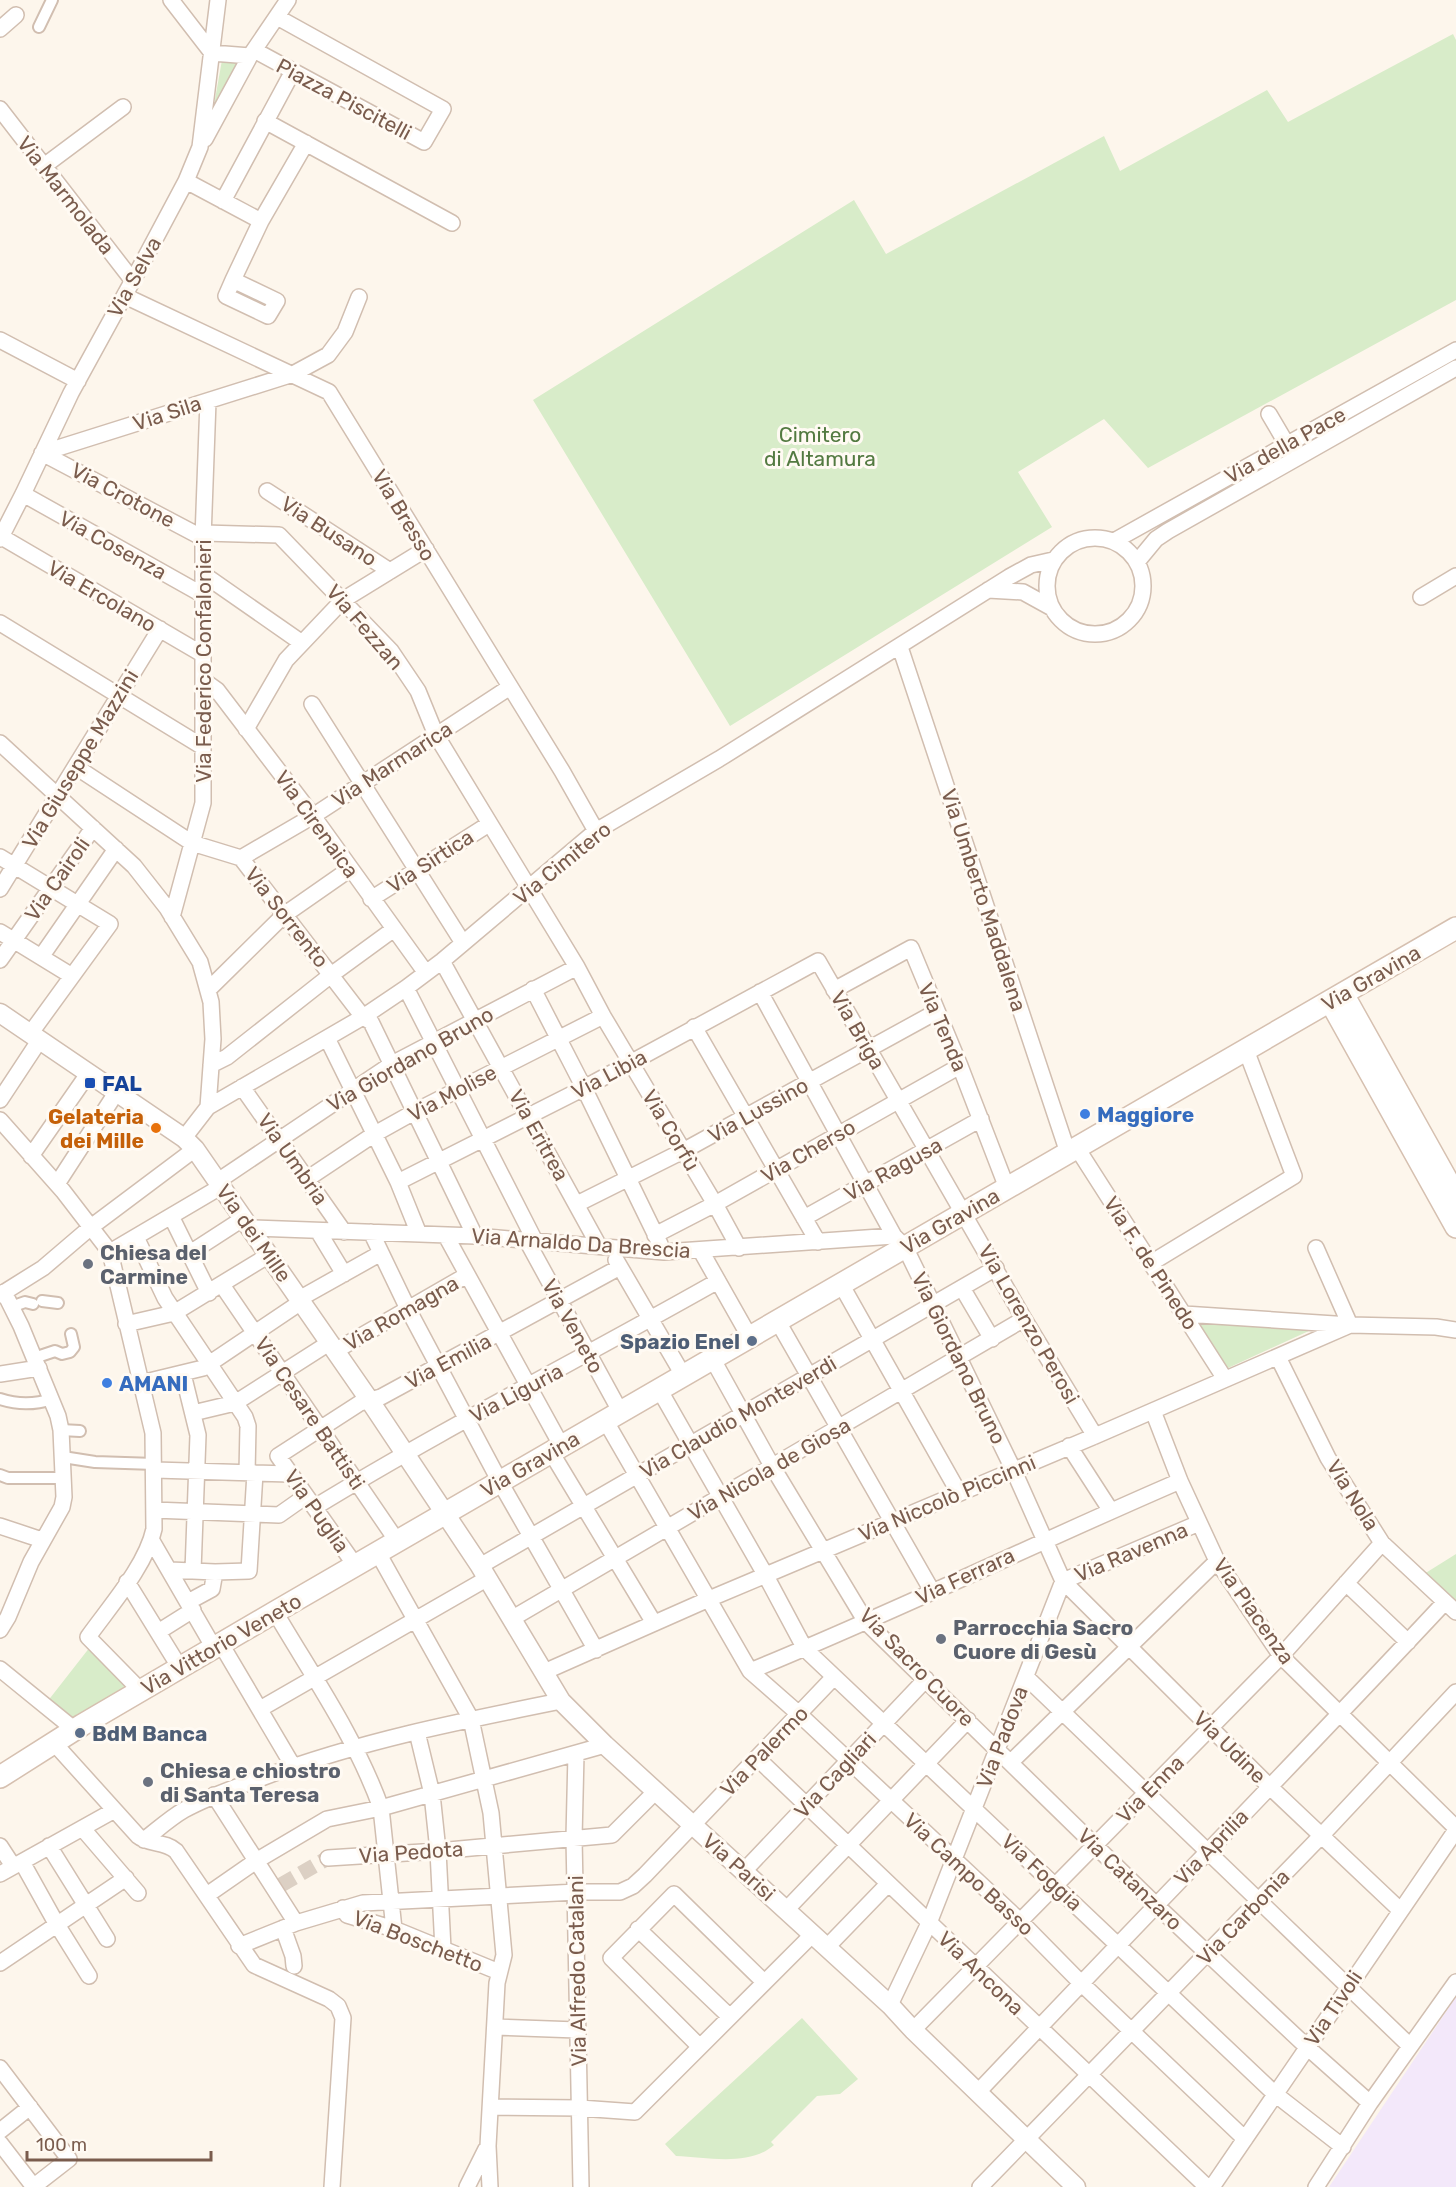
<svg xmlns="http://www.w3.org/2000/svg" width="1456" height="2187" font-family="Rubik,sans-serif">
	<rect width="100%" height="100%" fill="#fdf6ec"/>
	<path fill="#f3e8fa" d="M 1456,1997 L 1456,2187 L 1329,2187 Z"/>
	<path fill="#d8ecc9" d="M 1453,34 L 1456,40 L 1456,300 L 1148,468 L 1104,419 L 1018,472 L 1052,527 L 730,726 L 533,400 L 854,200 L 886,254 L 1104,136 L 1120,171 L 1267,90 L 1288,122 Z
		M 222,60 L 241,62 L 214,105 Z
		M 1194,1321 L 1311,1330 L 1228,1368 Z
		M 1456,1554 L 1456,1604 L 1424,1574 Z
		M 90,1647 L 130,1688 L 75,1723 L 47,1702 Z
		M 802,2018 L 858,2079 L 840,2094 L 817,2096 L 771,2142 L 774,2145 C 749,2167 706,2157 676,2156 L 665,2144 Z"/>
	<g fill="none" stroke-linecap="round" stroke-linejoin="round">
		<path stroke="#dcd0c4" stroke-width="15" stroke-dasharray="15 8" stroke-linecap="butt" d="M 281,1885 L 328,1858"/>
		<g stroke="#d1beb0" stroke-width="14">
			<path id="pedestrian" d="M 39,27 L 52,0
				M 42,1301 L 58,1303
				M 11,1307 L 25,1302 L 33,1304
				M 34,1358 L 55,1351 L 62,1354 L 70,1352 L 74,1347 L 71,1334
				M 0,1399 C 18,1405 34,1405 52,1399
				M 61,1430 L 80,1431
				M 63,1457 L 95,1462 L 155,1464
				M 0,1475 L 8,1478 L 62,1478"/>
		</g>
		<g stroke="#d1beb0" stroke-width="18">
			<path id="minor" d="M 171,0 L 212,53 L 250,56
				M 0,29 L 16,15
				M 254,50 L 424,142 L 443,109 L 277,17
				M 0,109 L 133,281
				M 265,121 L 452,223
				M 205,139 L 250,56 L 288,0
				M 44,166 L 123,107
				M 186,181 L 261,221
				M 223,201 L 293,71
				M 233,280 L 261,221 L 306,143
				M 233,280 L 277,301 L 268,316 L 226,296 Z
				M 125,296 L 329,392 L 562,771 L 596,831
				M 0,340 L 78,381
				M 1269,414 L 1292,453
				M 42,453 L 293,374 L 328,355 L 345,332 L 359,297
				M 42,453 L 203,538
				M 267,491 L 390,571
				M 23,494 L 203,595
				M 204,533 L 279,535 L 391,651 L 418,691 L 436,735 L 577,967 L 603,1016 L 715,1204 L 739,1248
				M 0,536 L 202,654
				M1047 586a48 48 0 1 1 96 0a48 48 0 1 1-96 0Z
				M 0,539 L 23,494 L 71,393 L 145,258 L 186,181 L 200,147 L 218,0
				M 1114,541 L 1456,350
				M 1137,562 L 1156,539 L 1168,531 L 1456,368
				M 203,574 L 302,643
				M 988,590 L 1023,592 L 1052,608
				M 1421,597 L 1456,576
				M 0,623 L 203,747
				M 900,647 L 1068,1153
				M 203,680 L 217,690 L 313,816 L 426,973
				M 312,704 L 463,943
				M 246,729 L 286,660 L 343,600 L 426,549
				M 0,743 L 134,866 L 167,908 L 200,962 L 211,1002 L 213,1039 L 208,1107
				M 76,767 L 192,843 L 241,858 L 363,1017 L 371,1022 L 475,1236
				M 0,857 L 110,924 L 30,1034
				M 241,858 L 313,816 L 510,687
				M 0,889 L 160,629
				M 371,899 L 489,824
				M 172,917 L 203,803 L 203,538 L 208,401
				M 0,932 L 72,976
				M 41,957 L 116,849
				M 0,960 L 93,828
				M 442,961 L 599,1246
				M 406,988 L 535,1241
				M 533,989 L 584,1088 L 660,1244
				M 208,990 L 284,915 L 350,869
				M 834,990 L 911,948 L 960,1066 L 1007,1188
				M 760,992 L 894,1236
				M 694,1027 L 818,1242
				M 327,1038 L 398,1182 L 419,1234
				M 211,1065 L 227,1057 L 331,975 L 394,929
				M 242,1087 L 344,1232
				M 0,1100 L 39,1041
				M 0,1120 L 63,1191 L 110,1252 L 153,1433 L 154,1529 C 146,1566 110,1606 88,1637 L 141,1691
				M 184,1138 L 208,1107 L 363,1017 L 406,988 L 442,961 L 596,831 L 719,759 L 1009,577 L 1031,565 L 1053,560
				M 1077,1148 L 1225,1379
				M 31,1156 L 88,1074
				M 307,1179 L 373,1135 L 416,1111 L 603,1016
				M 218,1181 L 392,1064 L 577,967
				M 398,1182 L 584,1088 L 818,961 L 1024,1319 L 1095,1436
				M 57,1184 L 116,1093
				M 577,1204 L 683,1151 L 936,1012
				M 171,1216 L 209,1293
				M 804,1218 L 981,1119
				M 251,1228 L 475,1236 L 664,1252 L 894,1236 L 905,1247 L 1013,1469 L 1063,1581 L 1270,1787 L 1400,1910
				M 318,1231 L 344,1274
				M 371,1232 L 408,1309 L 500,1482 L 596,1650
				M 655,1235 L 715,1204 L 960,1066
				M 446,1236 L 561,1445
				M 136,1237 L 165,1298 L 245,1417 L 248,1426 L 247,1473
				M 527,1241 L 620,1411
				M 1316,1248 L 1350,1325
				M 701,1251 L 749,1336
				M 110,1252 L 222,1186
				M 190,1253 L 244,1218
				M 616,1260 L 683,1375
				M 1151,1263 L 1294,1176 L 1246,1050
				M 841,1284 L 959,1493
				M 222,1285 L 397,1541
				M 962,1288 L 992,1339
				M 0,1295 L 43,1268 L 91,1227 L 195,1149
				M 299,1299 L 381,1253
				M 1184,1314 L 1350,1325 L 1436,1327 L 1456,1330
				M 777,1320 L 932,1591
				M 126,1324 L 174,1313 L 269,1255
				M 335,1351 L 467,1275
				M 1278,1357 L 1328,1458 L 1382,1543 L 1456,1612
				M 712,1358 L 772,1466 L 866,1622 L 1156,1905 L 1307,2047 L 1370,2103
				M 0,1374 L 39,1368
				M 183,1374 L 198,1435 L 193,1571
				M 141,1383 L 203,1368 L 301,1302
				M 659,1389 L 766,1576 L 805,1649 L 1275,2094 L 1343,2147
				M 1153,1411 L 1180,1481 L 1217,1561 L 1281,1656 L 1456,1828
				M 193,1413 L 235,1403 L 329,1343
				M 605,1420 L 750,1671 L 799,1714 L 1020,1921 L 1081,1983 L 1245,2139
				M 1069,1446 L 1111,1511
				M 551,1452 L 654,1623
				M 155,1470 L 290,1474
				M 315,1507 C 446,1427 584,1357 718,1281
				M 154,1510 L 279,1515 L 306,1496
				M 0,1526 L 42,1540
				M 152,1541 L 214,1648
				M 378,1553 L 471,1719 L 491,1813 L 504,1955 L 497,1983 L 488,2146 L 490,2187
				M 355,1565 L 278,1456 L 360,1403 L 381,1397 L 620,1267
				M 480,1566 L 996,1268
				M 170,1570 L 215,1572 L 212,1589 L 188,1602
				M 215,1572 L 249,1571 L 255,1473
				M 1063,1581 L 1199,1523
				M 127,1582 L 180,1668
				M 1346,1583 L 1408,1642
				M 275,1612 C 312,1675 356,1738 381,1808 L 394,1929
				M 513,1618 L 1024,1319
				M 0,1630 L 8,1617 L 31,1562 L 62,1507 L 64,1497 L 61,1430 L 58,1416 L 21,1326 L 4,1292
				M 158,1632 L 193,1610
				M 221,1644 L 293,1766
				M 0,1669 L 75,1730
				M 750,1671 C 895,1612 1036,1543 1180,1481
				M 544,1672 L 709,1599 L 1095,1436 L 1350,1325
				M 1026,1677 L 1410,2046
				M 260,1709 L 488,1578
				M 417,1732 L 432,1794 L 438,1851 L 443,1949
				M 54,1743 L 138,1836 C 149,1845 165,1841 176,1851 L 254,1965 L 329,1999 L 338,2006 L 343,2018 L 332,2187
				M 576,1754 L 574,1838 L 581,2187
				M 757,1758 L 1207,2187
				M 1011,1762 L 1217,1561
				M 214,1795 L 296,1923
				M 83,1829 L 138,1893
				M 144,1840 C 157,1830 170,1818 184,1810 C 209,1796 237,1787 264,1777 C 360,1741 461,1721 561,1701
				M 0,1846 L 13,1866
				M 49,1846 L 107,1939
				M 328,1858 L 438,1851 L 612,1835 L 656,1791
				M 22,1862 L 56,1923 L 89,1976
				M 744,1871 L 926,1679
				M 0,1874 L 113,1811
				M 207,1895 L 256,1861 L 327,1819 L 381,1808 L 605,1745
				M 343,1908 L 347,1915 L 394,1929 L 499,1972
				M 786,1910 L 968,1720
				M 283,1928 L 293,1956 L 294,1966
				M 638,1929 L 729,2016
				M 239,1946 L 296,1923 L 363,1903 L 577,1892 L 620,1892 L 633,1886 L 645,1875 L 834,1677
				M 827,1947 L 888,1884
				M 0,1963 L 126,1878
				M 890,2005 L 929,1923 L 1063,1581
				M 496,2027 L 577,2030
				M 913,2030 L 1281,1656 L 1382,1543
				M 699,2046 L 611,1958 L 674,1894 L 764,1982
				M 0,2068 L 69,2159 L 33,2187
				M 978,2092 C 1133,1928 1291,1767 1445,1602
				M 491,2107 L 580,2108 L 635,2112 L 812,1935
				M 0,2131 L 30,2107
				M 0,2143 L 34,2187
				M 467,2187 L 486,2149
				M 980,2187 L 1321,1836 L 1456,1692
				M 1212,2187 L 1456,1830
				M 1316,2187 L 1370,2103 L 1456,1982"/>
		</g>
		<g stroke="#d1beb0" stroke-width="21">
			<path id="tertiary" d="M 0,1013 L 184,1138 L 195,1149 L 370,1401 L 480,1566 L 561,1701 L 605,1745 L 890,2005 L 913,2030 L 1076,2187"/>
		</g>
		<g stroke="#d6c0b0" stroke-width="24">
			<path id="secondary" d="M 1343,994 L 1456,1196
				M 1330,1001 L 1456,1227
				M 0,1777 L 82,1725 L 275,1612 L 1456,928"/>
		</g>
		<use href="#pedestrian" stroke="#fff" stroke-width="10"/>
		<use href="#minor" stroke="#fff" stroke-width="15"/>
		<use href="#tertiary" stroke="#fff" stroke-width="18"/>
		<use href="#secondary" stroke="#fff" stroke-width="21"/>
	</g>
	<rect fill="#1a4fb4" stroke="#fffaf3" stroke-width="2" x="84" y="1077" width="12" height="12" rx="3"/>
	<g fill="#3f7fe0" stroke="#fffaf3" stroke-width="2">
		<circle cx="1085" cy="1114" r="6"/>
		<circle cx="107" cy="1383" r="6"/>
	</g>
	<circle fill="#e8710a" stroke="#fffaf3" stroke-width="2" cx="156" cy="1128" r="6"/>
	<g fill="#6b7280" stroke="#fffaf3" stroke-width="2">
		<circle cx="88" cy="1264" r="6"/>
		<circle cx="941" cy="1639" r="6"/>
		<circle cx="148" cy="1782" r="6"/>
	</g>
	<g fill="#5c6f8a" stroke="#fffaf3" stroke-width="2">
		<circle cx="752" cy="1341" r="6"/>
		<circle cx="80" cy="1733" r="6"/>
	</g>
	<g text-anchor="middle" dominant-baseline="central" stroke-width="6" stroke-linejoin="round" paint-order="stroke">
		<g font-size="21" fill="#7a5c4d" stroke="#fffaf3">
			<text transform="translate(344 99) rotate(28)">Piazza Piscitelli</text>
			<text transform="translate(66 195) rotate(52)">Via Marmolada</text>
			<text transform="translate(134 277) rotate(-61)">Via Selva</text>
			<text transform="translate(167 413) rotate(-18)">Via Sila</text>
			<text transform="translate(1285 445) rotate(-29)">Via della Pace</text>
			<text transform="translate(123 495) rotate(28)">Via Crotone</text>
			<text transform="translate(404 515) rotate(59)">Via Bresso</text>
			<text transform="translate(329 531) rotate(33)">Via Busano</text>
			<text transform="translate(113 545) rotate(29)">Via Cosenza</text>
			<text transform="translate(102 596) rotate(30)">Via Ercolano</text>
			<text transform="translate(365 627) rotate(49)">Via Fezzan</text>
			<text transform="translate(203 661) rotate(-90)">Via Federico Confalonieri</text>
			<text transform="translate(80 759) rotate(-59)">Via Giuseppe Mazzini</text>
			<text transform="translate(392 764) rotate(-33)">Via Marmarica</text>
			<text transform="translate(317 824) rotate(54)">Via Cirenaica</text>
			<text transform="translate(430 861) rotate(-33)">Via Sirtica</text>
			<text transform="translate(562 863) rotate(-39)">Via Cimitero</text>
			<text transform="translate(57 879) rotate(-55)">Via Cairoli</text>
			<text transform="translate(984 900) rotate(72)">Via Umberto Maddalena</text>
			<text transform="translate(287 917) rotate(52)">Via Sorrento</text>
			<text transform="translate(1371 978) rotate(-30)">Via Gravina</text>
			<text transform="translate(943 1027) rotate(67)">Via Tenda</text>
			<text transform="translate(858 1030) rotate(60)">Via Briga</text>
			<text transform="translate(410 1059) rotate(-30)">Via Giordano Bruno</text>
			<text transform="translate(609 1074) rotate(-28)">Via Libia</text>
			<text transform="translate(452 1093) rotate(-28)">Via Molise</text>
			<text transform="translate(758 1110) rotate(-29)">Via Lussino</text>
			<text transform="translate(671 1130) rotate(59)">Via Corfù</text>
			<text transform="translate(539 1135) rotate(61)">Via Eritrea</text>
			<text transform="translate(808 1151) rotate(-30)">Via Cherso</text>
			<text transform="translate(293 1159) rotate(55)">Via Umbria</text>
			<text transform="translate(893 1169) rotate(-29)">Via Ragusa</text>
			<text transform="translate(950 1221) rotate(-30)">Via Gravina</text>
			<text transform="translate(254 1233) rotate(55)">Via dei Mille</text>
			<text transform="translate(581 1243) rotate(4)">Via Arnaldo Da Brescia</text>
			<text transform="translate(1151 1263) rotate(57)">Via F. de Pinedo</text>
			<text transform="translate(401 1313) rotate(-30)">Via Romagna</text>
			<text transform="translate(1029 1324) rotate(60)">Via Lorenzo Perosi</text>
			<text transform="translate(573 1326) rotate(61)">Via Veneto</text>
			<text transform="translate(959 1358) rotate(64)">Via Giordano Bruno</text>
			<text transform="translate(448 1361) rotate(-28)">Via Emilia</text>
			<text transform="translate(516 1393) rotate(-28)">Via Liguria</text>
			<text transform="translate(310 1413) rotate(56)">Via Cesare Battisti</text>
			<text transform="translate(738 1417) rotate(-30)">Via Claudio Monteverdi</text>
			<text transform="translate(530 1464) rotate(-30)">Via Gravina</text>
			<text transform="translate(769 1469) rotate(-30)">Via Nicola de Giosa</text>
			<text transform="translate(1353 1495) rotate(58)">Via Nola</text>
			<text transform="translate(947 1498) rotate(-23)">Via Niccolò Piccinni</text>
			<text transform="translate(317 1511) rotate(55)">Via Puglia</text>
			<text transform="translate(1131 1552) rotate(-23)">Via Ravenna</text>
			<text transform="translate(965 1576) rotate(-25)">Via Ferrara</text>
			<text transform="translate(1254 1611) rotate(55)">Via Piacenza</text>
			<text transform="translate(221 1644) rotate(-30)">Via Vittorio Veneto</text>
			<text transform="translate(917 1667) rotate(46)">Via Sacro Cuore</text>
			<text transform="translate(1002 1737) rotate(-69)">Via Padova</text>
			<text transform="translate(1230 1747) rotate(45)">Via Udine</text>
			<text transform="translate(764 1751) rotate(-46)">Via Palermo</text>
			<text transform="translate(835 1775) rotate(-47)">Via Cagliari</text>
			<text transform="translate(1150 1789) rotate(-45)">Via Enna</text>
			<text transform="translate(1211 1847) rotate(-46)">Via Aprilia</text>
			<text transform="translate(411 1852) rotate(-4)">Via Pedota</text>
			<text transform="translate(739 1867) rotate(42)">Via Parisi</text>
			<text transform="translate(1042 1872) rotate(43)">Via Foggia</text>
			<text transform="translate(969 1874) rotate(43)">Via Campo Basso</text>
			<text transform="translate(1130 1879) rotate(44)">Via Catanzaro</text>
			<text transform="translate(1243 1917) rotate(-46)">Via Carbonia</text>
			<text transform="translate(418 1941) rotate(21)">Via Boschetto</text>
			<text transform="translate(577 1971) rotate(-91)">Via Alfredo Catalani</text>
			<text transform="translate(981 1973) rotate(44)">Via Ancona</text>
			<text transform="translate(1333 2008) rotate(-56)">Via Tivoli</text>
		</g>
		<g font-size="21" fill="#537a41" stroke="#fffaf3">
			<text x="820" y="434">Cimitero<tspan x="820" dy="24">di Altamura</tspan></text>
		</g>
		<g font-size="21" font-weight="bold" fill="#164399" stroke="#fffaf3" text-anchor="start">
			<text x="102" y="1083">FAL</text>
		</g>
		<g font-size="21" font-weight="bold" fill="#366cbe" stroke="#fffaf3" text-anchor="start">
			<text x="1097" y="1114">Maggiore</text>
			<text x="119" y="1383">AMANI</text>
		</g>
		<g font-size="21" font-weight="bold" fill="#c56008" stroke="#fffaf3" text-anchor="end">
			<text x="144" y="1116">Gelateria<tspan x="144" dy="24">dei Mille</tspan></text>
		</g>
		<g font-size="21" font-weight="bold" fill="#5b616d" stroke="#fffaf3" text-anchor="start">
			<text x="100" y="1252">Chiesa del<tspan x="100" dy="24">Carmine</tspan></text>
			<text x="953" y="1627">Parrocchia Sacro<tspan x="953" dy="24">Cuore di Gesù</tspan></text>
			<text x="160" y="1770">Chiesa e chiostro<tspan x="160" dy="24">di Santa Teresa</tspan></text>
		</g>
		<g font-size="21" font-weight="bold" fill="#4e5e75" stroke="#fffaf3" text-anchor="end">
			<text x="740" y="1341">Spazio Enel</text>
			<text x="92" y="1733" text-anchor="start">BdM Banca</text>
		</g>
	</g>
	<path d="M27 2151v9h184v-9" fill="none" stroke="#7a5c4d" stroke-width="3"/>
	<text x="36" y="2151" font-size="18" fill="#7a5c4d" stroke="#fffaf3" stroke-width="4.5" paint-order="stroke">100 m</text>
</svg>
